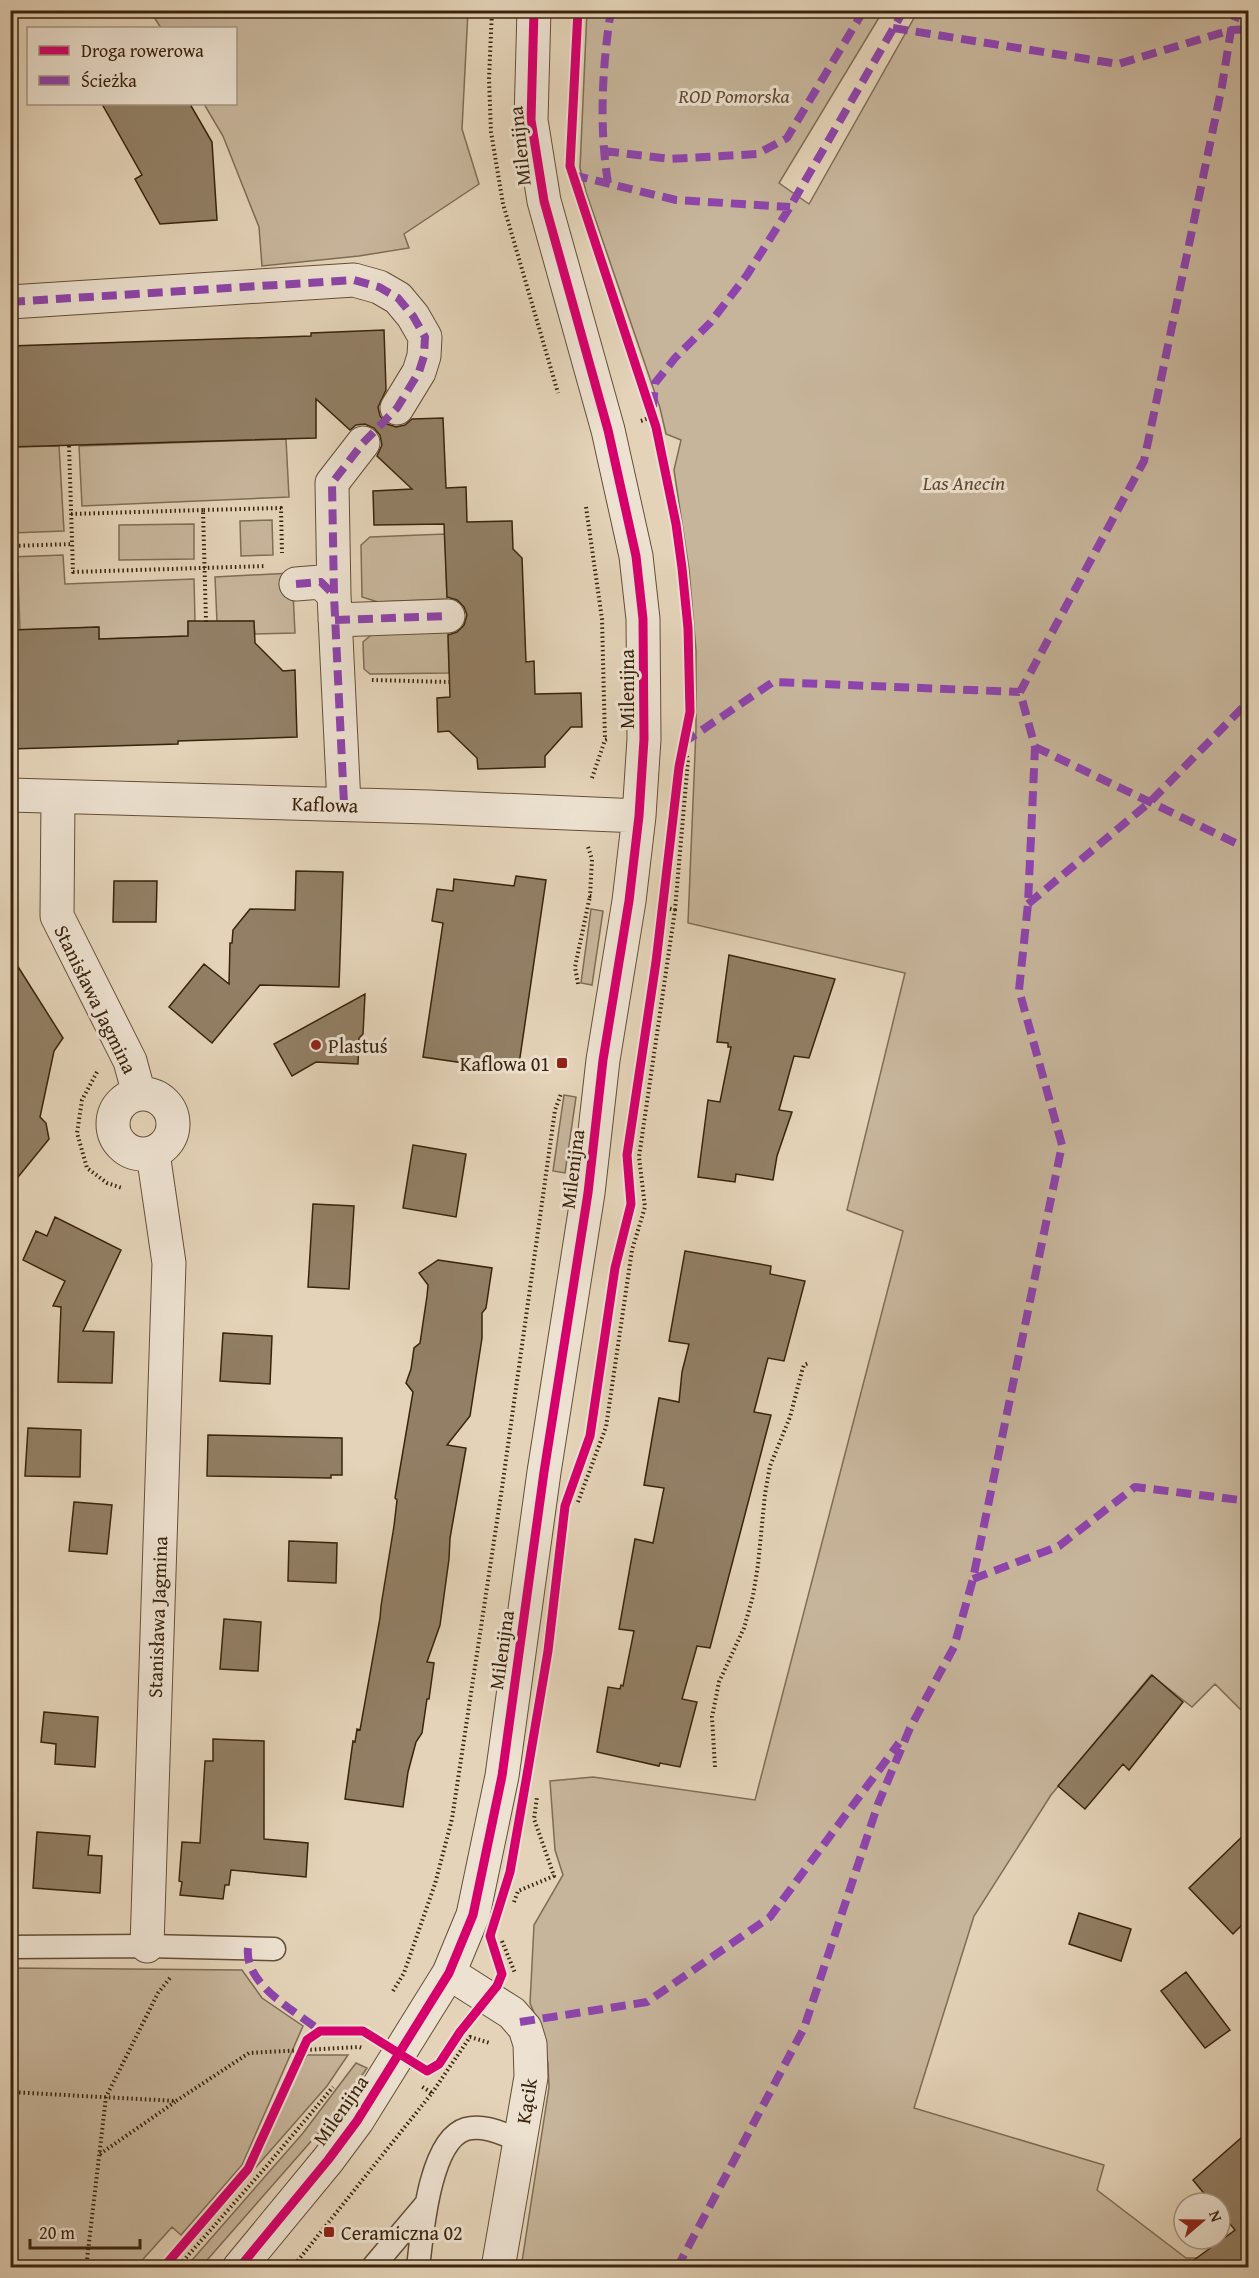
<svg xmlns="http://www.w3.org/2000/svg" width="1259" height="2278" font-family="'Gentium Book Plus',serif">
	<rect width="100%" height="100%" fill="#e4d3b8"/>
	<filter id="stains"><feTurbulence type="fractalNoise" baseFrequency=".00333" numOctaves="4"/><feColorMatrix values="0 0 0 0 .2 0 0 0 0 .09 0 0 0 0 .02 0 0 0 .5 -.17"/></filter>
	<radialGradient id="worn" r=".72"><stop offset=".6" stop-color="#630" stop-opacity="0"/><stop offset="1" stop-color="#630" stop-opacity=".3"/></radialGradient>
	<path fill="#c7b59b" stroke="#806c54" stroke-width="1.5" d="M 150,11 L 468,11 L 462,129 L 479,184 L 404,234 L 409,248 L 359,256 L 262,266 L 259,227 L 223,136 L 204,104 L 236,104 L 236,28 L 161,28 Z
		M 587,11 L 883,11 L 779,183 L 809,204 L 918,11 L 1248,11 L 1248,1717 L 1215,1684 L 1192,1707 L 1151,1675 L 1051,1795 L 974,1916 L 914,2108 L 1104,2165 L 1097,2190 L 1186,2258 L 1196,2258 L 1203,2267 L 521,2268 L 549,2087 L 548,2064 L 544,2038 L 530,2003 L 534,1925 L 563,1875 L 555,1850 L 550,1781 L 593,1777 L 755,1800 L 903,1231 L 847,1210 L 905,973 L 688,923 L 696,729 L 696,650 L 689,569 L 674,470 L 681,440 L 666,434 L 660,408 L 586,192 L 580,168 Z
		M 286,439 L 289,497 L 82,506 L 79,446 Z
		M 59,446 L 64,531 L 11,533 L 11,524 L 15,523 L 11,447 Z
		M 272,520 L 273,555 L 241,556 L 240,521 Z
		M 194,524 L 194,559 L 119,560 L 119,525 Z
		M 445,534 L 447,599 L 378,602 L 362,597 L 361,545 L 370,537 Z
		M 63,555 L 65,584 L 194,579 L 195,621 L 188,622 L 188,636 L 99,639 L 98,627 L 20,630 L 18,574 L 11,574 L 10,557 Z
		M 292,573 L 295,633 L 255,634 L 253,621 L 217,622 L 215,577 Z
		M 448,628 L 449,673 L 370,674 L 364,669 L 363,642 L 371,635 Z
		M 591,909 L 603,911 L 592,985 L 581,983 Z
		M 564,1095 L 576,1097 L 565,1173 L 553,1171 Z
		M 10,1968 L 242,1970 L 262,1998 L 303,2026 L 242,2165 L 181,2235 L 172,2227 L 136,2267 L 11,2267 Z
		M 307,2055 L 348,2055 L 327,2086 L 250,2174 L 288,2090 Z
		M 356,2063 L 367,2068 L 335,2114 L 201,2267 L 186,2267 L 303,2133 Z"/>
	<path fill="#927f65" stroke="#3a230c" stroke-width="1.5" d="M 102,104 L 190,104 L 212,142 L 217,220 L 160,224 L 135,179 L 142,175 Z
		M 384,330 L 386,390 L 378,407 L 380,416 L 387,424 L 396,427 L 405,425 L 412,419 L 443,418 L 446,488 L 466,487 L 467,522 L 512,521 L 513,549 L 522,558 L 526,662 L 534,661 L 535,694 L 581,693 L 582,727 L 571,727 L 545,756 L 545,767 L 478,769 L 477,758 L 449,731 L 438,732 L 437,698 L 450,697 L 448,635 L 457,632 L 464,625 L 467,615 L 464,607 L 457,600 L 447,597 L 444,524 L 374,525 L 373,491 L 412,489 L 377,456 L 382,445 L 380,435 L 374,428 L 365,424 L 356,425 L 350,430 L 316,399 L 316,438 L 10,447 L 10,346 L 311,336 L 311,333 Z
		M 188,621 L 254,621 L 255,643 L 283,671 L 295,670 L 297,737 L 178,741 L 178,744 L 10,749 L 10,630 L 99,627 L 99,639 L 188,636 Z
		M 296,871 L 343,872 L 339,987 L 260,985 L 212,1043 L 169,1007 L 204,964 L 229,984 L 230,943 L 232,943 L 233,930 L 250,909 L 295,910 Z
		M 516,876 L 546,880 L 518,1071 L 423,1057 L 443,923 L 432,921 L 437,889 L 453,891 L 454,879 L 514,886 Z
		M 114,881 L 157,881 L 156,922 L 113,922 Z
		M 10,954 L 63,1038 L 54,1051 L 40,1117 L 46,1123 L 49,1139 L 10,1187 Z
		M 729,955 L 835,979 L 809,1058 L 794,1056 L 779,1110 L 792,1112 L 777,1156 L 773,1180 L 736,1174 L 735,1182 L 698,1177 L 708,1100 L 720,1102 L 731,1047 L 728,1047 L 728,1043 L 717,1042 Z
		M 365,994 L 363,1034 L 359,1038 L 358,1064 L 316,1062 L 292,1076 L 274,1044 Z
		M 413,1145 L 466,1154 L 456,1217 L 403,1208 Z
		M 313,1204 L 354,1206 L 349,1289 L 308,1287 Z
		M 55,1217 L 121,1250 L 83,1331 L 114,1332 L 112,1383 L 58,1382 L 61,1307 L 53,1306 L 65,1281 L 23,1260 L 36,1231 L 47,1236 Z
		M 685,1251 L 771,1266 L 770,1274 L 805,1281 L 784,1361 L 768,1358 L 754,1412 L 771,1415 L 710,1648 L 697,1646 L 682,1699 L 697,1702 L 680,1767 L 660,1763 L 659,1766 L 597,1752 L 608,1687 L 620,1689 L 621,1685 L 623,1686 L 634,1631 L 619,1629 L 635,1539 L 653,1543 L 664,1488 L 644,1485 L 659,1398 L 679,1402 L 682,1372 L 689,1344 L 669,1341 Z
		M 438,1260 L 492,1268 L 486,1308 L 482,1313 L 482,1338 L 470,1416 L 447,1445 L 466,1448 L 450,1538 L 449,1559 L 440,1625 L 427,1662 L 434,1663 L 429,1699 L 427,1699 L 422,1733 L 416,1742 L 408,1772 L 403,1807 L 345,1799 L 353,1741 L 355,1742 L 357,1729 L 360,1730 L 380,1618 L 381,1606 L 394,1526 L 397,1500 L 395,1498 L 413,1392 L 406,1383 L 411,1369 L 414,1348 L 420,1343 L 427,1296 L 428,1285 L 419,1273 Z
		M 223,1333 L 272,1336 L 270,1384 L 220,1381 Z
		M 28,1428 L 81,1430 L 80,1477 L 25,1476 Z
		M 208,1435 L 342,1438 L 342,1475 L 331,1475 L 331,1478 L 207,1476 Z
		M 74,1502 L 112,1505 L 107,1554 L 69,1551 Z
		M 289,1541 L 337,1543 L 336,1583 L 288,1581 Z
		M 224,1619 L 261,1622 L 258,1671 L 220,1669 Z
		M 1152,1675 L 1183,1702 L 1129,1770 L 1123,1764 L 1085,1809 L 1058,1786 Z
		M 44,1712 L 98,1717 L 95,1767 L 55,1764 L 56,1744 L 41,1742 Z
		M 213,1739 L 264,1741 L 264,1839 L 308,1843 L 306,1877 L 231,1870 L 229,1885 L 225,1885 L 223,1899 L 180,1895 L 182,1882 L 179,1881 L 182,1842 L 200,1843 L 205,1761 L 213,1761 Z
		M 1248,1831 L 1248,1919 L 1233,1934 L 1189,1888 Z
		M 37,1832 L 90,1836 L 88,1855 L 102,1856 L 100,1893 L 33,1888 Z
		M 1079,1913 L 1131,1929 L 1121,1961 L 1069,1944 Z
		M 1186,1972 L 1230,2030 L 1205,2048 L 1161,1991 Z
		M 1248,2132 L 1248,2268 L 1183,2268 L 1235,2230 L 1220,2212 L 1220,2203 L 1212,2203 L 1193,2180 Z"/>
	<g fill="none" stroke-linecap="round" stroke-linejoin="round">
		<g stroke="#644f37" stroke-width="25">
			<path id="service" d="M 10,1947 L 147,1946 L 274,1949
				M 372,2268 L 426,2204
				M 418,2268 C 422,2234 429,2140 466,2129 C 484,2124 503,2134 519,2140"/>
		</g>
		<g stroke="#644f37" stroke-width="35">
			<path id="minor" d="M 10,302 L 354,280 L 379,287 L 398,298 L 413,316 L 425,337 L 424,356 L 419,372 L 397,408
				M 296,584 L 321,582 L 334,595
				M 335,620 L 448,616
				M 10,795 L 429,807 L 639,816
				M 58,797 L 57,916 L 130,1061 L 139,1094
				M 344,804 L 334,595 L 332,483 L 363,443
				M113 1124a30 30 0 1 1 60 0a30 30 0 1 1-60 0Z
				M 147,1946 L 169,1263 L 153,1153
				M 449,1973 L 512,2013 L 525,2028 L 530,2044 L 531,2077 L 498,2268
				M 239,2268 L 328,2160 L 357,2121 L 449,1973 L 473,1915 L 502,1776 L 544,1472 L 588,1193 L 603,1060 L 629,901 L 639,816 L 644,739 L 643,619 L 636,556 L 608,430 L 544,201 L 531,120 L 534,10"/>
		</g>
		<path stroke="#3a230c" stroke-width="4" stroke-dasharray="1.5 3" stroke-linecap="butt" d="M 492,10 L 489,79 L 491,132 L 503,204 L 558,393
			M 641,421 L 652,417
			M 69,446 L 73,572 L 266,566
			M 586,507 L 602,619 L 605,740
			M 71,514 L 203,510
			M 10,546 L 73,544
			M 206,622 L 203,510 L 281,508 L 282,553
			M 372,680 L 449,682
			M 592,778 L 605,740 L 608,739
			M 588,847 L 592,859 L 590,896 L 593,896
			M 675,910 L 688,760 L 683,743 L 678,742
			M 578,984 L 575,967 L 590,896
			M 97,1072 L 82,1100 L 77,1133 L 87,1168 L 107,1183 L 122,1188
			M 578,1502 L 606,1427 L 632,1250 L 645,1207 L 639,1157 L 675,910 L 663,907
			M 715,1767 L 712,1717 L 719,1682 L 744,1628 L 753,1596 L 758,1565 L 765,1494 L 770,1466 L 790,1417 L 802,1371 L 804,1365 L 809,1363
			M 514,1902 L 518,1891 L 554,1876 L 534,1819 L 537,1797
			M 502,1941 L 515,1973
			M 393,1991 L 404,1973 L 435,1884 L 452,1819 L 502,1488 L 555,1110 L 561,1094
			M 10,2092 L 176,2101 L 249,2053 L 359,2047 L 362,2048
			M 432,2093 L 470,2037 L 490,2043
			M 100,2154 L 175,2102
			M 86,2268 L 106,2097 L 158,1993 L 170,1978
			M 177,2268 L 265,2168 L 333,2087
			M 292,2268 L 432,2093 L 421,2086"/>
		<use href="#service" stroke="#ede2d1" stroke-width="22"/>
		<use href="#minor" stroke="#ede2d1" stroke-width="33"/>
		<path stroke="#8e44ad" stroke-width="8" stroke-dasharray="15 8" stroke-linecap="butt" d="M 893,28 L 1118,64 L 1231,30 L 1248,29
			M 604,151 L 670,159 L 757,154 L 787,138 L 864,10
			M 573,175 L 676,200 L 790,207
			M 608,183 C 599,126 602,68 611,10
			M 10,302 L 354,280 L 379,287 L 398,298 L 413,316 L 425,337 L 424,356 L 419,372 L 397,408 L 363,443 L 332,483 L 334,595 L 344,804
			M 653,407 L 655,383 L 675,358 L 710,323 L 747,275 L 790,207 L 904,10
			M 296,584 L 321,582 L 334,595
			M 335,620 L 448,616
			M 683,743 L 773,682 L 1020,692
			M 1035,747 L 1248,849
			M 1028,904 L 1150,802 L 1248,702
			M 973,1579 L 1059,1546 L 1135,1487 L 1248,1501
			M 248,1948 C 244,1985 296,2011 320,2031
			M 520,2022 L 647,2002 L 770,1917 L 899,1743
			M 677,2268 L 804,2028 L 878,1804 L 910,1728 L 954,1647 L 973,1579 L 1062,1145 L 1019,990 L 1028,904 L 1035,747 L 1020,692 L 1144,461 L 1222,86 L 1231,30 L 1239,10"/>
		<g stroke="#ede2d1" stroke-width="13">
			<path id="cycleway" d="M 163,2268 L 248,2169 L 307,2040 L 320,2031 L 363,2031 L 427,2071 L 439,2064 L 460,2032 L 497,1986 L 502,1974 L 490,1936 L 510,1872 L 527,1775 L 548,1651 L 565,1506 L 590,1436 L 615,1268 L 631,1204 L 627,1155 L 656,962 L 679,767 L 690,712 L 688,628 L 682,568 L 676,524 L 656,427 L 570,166 L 578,10
				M 239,2268 L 328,2160 L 357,2121 L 449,1973 L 473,1915 L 502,1776 L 544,1472 L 588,1193 L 603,1060 L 629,901 L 639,816 L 644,739 L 643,619 L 636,556 L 608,430 L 544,201 L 531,120 L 534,10"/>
		</g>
		<use href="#cycleway" stroke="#d6006c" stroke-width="9"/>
	</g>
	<g fill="#8f2418" stroke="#ede2d1" stroke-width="2">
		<circle cx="316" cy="1045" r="6"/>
		<rect x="556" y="1057" width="12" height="12" rx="3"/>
		<rect x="323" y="2226" width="12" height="12" rx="3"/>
	</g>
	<g text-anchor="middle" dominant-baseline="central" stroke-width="6" stroke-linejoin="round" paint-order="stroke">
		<g font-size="20" font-style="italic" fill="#5d4830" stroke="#ede2d1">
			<text x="734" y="95">ROD Pomorska</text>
			<text x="964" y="482">Las Anecin</text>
		</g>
		<g font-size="20" fill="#3a230c" stroke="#ede2d1">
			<text transform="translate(519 146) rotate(-96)">Milenijna</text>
			<text transform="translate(626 689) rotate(-90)">Milenijna</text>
			<text transform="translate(325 804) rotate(2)">Kaflowa</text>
			<text transform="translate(96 999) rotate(64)">Stanisława Jagmina</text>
			<text transform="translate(572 1169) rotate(-83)">Milenijna</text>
			<text transform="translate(157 1617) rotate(-88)">Stanisława Jagmina</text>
			<text transform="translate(501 1650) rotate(-82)">Milenijna</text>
			<text transform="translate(526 2101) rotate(-81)">Kącik</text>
			<text transform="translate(340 2110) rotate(-55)">Milenijna</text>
		</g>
		<g font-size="20" fill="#3a230c" stroke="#ede2d1" text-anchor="start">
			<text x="328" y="1045">Plastuś</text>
			<text x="550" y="1063" text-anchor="end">Kaflowa 01</text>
			<text x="341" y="2232">Ceramiczna 02</text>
		</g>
	</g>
	<rect width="1259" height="2278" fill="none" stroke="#e4d3b8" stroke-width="36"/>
	<rect x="12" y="12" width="1235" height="2254" fill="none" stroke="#3a230c" stroke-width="3"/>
	<rect x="18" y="18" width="1223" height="2242" fill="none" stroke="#3a230c" stroke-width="1.5"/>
	<rect x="27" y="27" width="210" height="78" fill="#ede2d1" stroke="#a59682" stroke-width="1.5"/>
	<rect x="39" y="46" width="30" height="9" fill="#d6006c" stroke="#a59682" stroke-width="1.5"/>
	<text x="81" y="57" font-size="18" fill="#3a230c">Droga rowerowa</text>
	<rect x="39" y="76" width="30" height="9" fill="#8e44ad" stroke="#a59682" stroke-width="1.5"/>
	<text x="81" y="87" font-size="18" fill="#3a230c">Ścieżka</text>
	<g transform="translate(1202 2221) rotate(70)"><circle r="28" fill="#ede2d1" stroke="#a59682" stroke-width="1.5"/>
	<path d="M0-4.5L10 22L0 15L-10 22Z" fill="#8f2418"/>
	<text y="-9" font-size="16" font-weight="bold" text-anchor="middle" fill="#3a230c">N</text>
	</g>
	<path d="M30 2239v9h110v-9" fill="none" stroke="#3a230c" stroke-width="3"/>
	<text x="39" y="2239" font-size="18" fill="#3a230c" stroke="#ede2d1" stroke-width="4.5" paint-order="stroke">20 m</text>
	<rect width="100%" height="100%" filter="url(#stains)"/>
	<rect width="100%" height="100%" fill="url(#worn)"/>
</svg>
